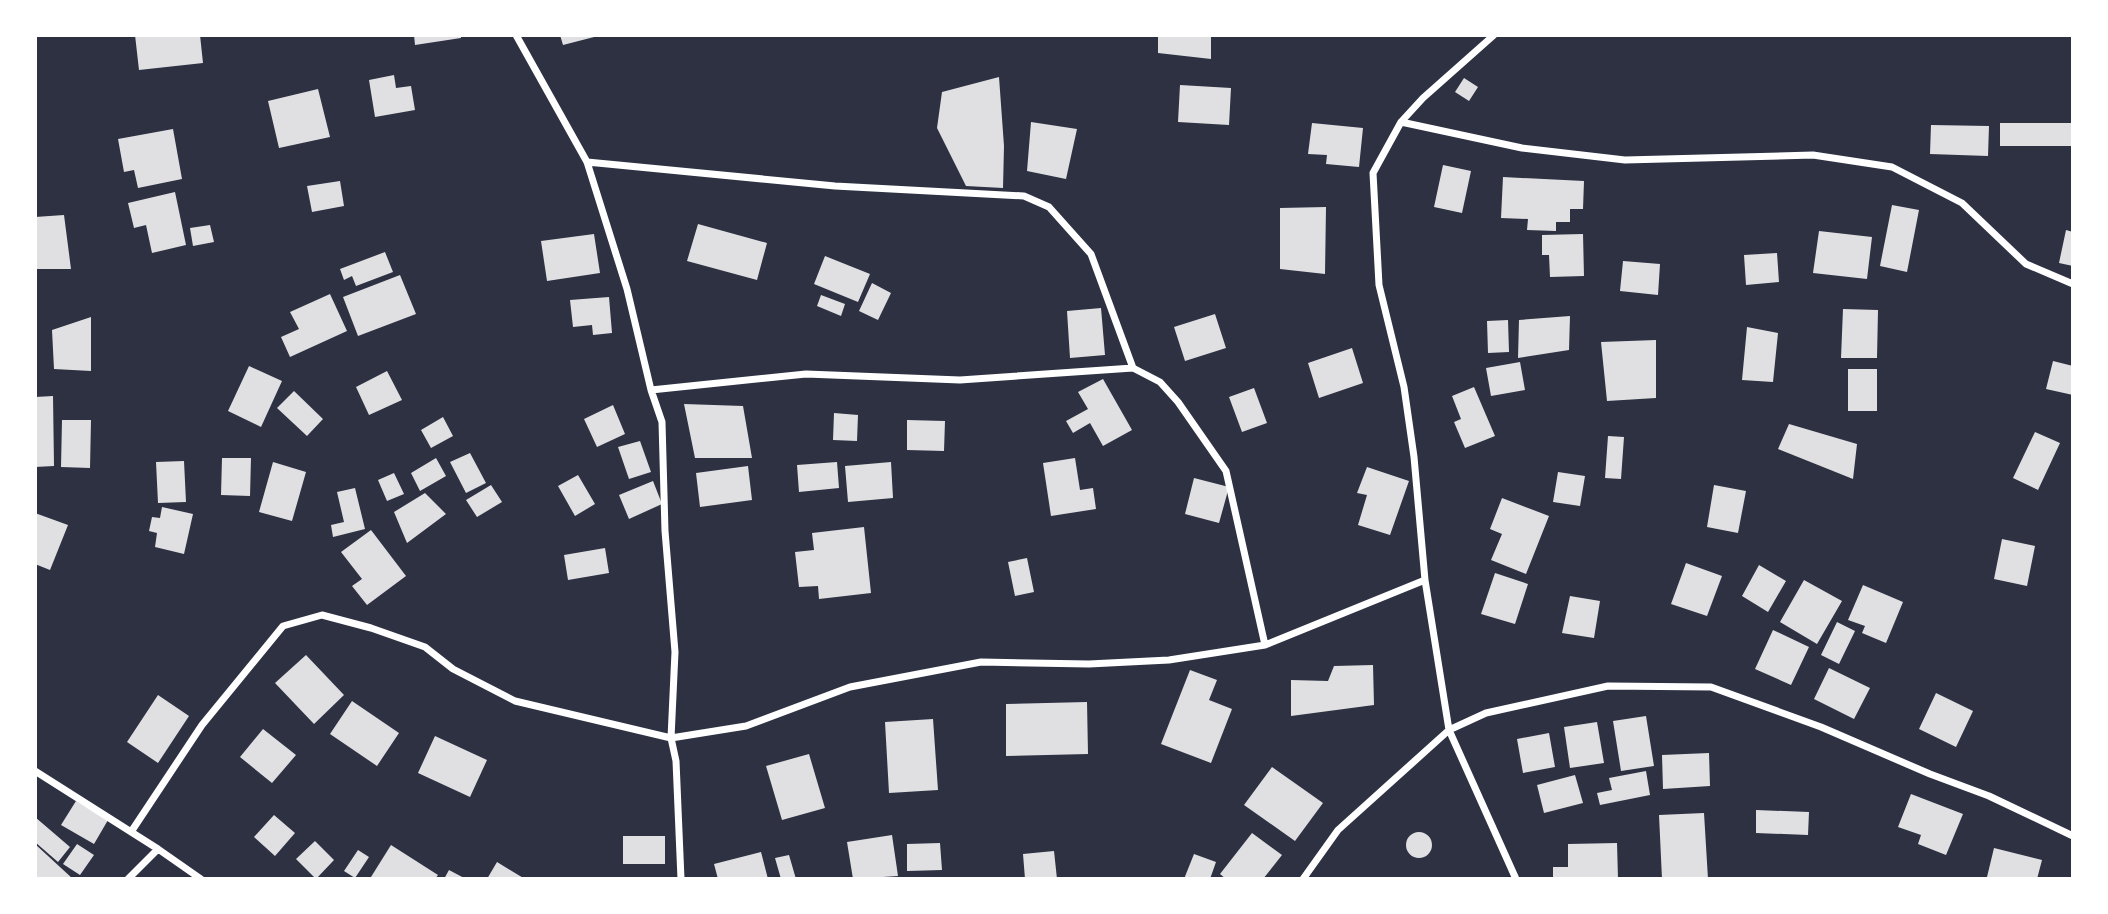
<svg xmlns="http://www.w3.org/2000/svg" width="2108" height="914" font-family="Manrope,sans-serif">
	<rect width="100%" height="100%" fill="#2d3142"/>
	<path fill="#e0e0e3" d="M 135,35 L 200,35 L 203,63 L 139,70 Z
		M 414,35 L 461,35 L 461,38 L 415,45 Z
		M 560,35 L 598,35 L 598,36 L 563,45 Z
		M 1158,35 L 1211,35 L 1211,59 L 1158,53 Z
		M 394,75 L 396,88 L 411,86 L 415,110 L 375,117 L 369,80 Z
		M 999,77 L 1004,146 L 1003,188 L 966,186 L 937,128 L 942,92 Z
		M 1464,78 L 1478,87 L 1469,101 L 1455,92 Z
		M 1180,85 L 1231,88 L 1229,125 L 1178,122 Z
		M 318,89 L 330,137 L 279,148 L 268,101 Z
		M 1031,122 L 1077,129 L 1066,179 L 1027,171 Z
		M 1312,123 L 1363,128 L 1359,167 L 1326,164 L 1327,155 L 1308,154 Z
		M 2000,123 L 2073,123 L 2073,146 L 2000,146 Z
		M 1931,125 L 1989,126 L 1988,156 L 1930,154 Z
		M 173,129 L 182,179 L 138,188 L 134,170 L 124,172 L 118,139 Z
		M 1443,165 L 1471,171 L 1462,213 L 1434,207 Z
		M 1503,177 L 1584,181 L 1583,209 L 1570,209 L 1570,222 L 1556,222 L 1556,231 L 1527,230 L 1528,219 L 1501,218 Z
		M 340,181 L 344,206 L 312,212 L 307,186 Z
		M 175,192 L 186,245 L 152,253 L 146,225 L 134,228 L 128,203 Z
		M 1892,205 L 1919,210 L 1907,272 L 1880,266 Z
		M 1326,207 L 1325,274 L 1280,269 L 1280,208 Z
		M 64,215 L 71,269 L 35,269 L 35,217 Z
		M 698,224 L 767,243 L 757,280 L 687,261 Z
		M 210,225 L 214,242 L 193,246 L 190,228 Z
		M 2066,230 L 2073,232 L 2073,266 L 2059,263 Z
		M 1819,231 L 1872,237 L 1867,279 L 1813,273 Z
		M 594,234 L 600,273 L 547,281 L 541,241 Z
		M 1583,234 L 1584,276 L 1550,277 L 1549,255 L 1542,255 L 1542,235 Z
		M 385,252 L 393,272 L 356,286 L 352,276 L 344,280 L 340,269 Z
		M 1777,253 L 1779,282 L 1746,285 L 1744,255 Z
		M 825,256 L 870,274 L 858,302 L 814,284 Z
		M 1623,261 L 1660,264 L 1658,295 L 1620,291 Z
		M 400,275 L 416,314 L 358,336 L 343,297 Z
		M 872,283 L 891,293 L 878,320 L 859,311 Z
		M 330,294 L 347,331 L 290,357 L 281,337 L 299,329 L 290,312 Z
		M 821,295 L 845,304 L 841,316 L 817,306 Z
		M 609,297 L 612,333 L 593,335 L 592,325 L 573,327 L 570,300 Z
		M 1101,308 L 1105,355 L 1070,358 L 1067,311 Z
		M 1843,309 L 1878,310 L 1877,358 L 1841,358 Z
		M 1215,314 L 1226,348 L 1185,361 L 1174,327 Z
		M 1570,316 L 1569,350 L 1518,358 L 1519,320 Z
		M 91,317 L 91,371 L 54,369 L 52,330 Z
		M 1508,320 L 1509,352 L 1488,353 L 1487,321 Z
		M 1747,327 L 1778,333 L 1773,382 L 1742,380 Z
		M 1656,340 L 1656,398 L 1607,401 L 1601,342 Z
		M 1352,348 L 1363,383 L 1319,398 L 1308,363 Z
		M 2053,361 L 2073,366 L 2073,395 L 2046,389 Z
		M 1520,362 L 1525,390 L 1491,396 L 1486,368 Z
		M 249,366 L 282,381 L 261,427 L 228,411 Z
		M 1848,369 L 1877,369 L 1877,411 L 1848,411 Z
		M 387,371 L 402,400 L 369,415 L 356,387 Z
		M 1103,379 L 1132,430 L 1103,446 L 1090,423 L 1073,433 L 1066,421 L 1088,409 L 1078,392 Z
		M 1474,387 L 1495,436 L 1465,448 L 1454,422 L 1461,419 L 1452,396 Z
		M 1254,388 L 1267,423 L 1242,432 L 1229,397 Z
		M 294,391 L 323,419 L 307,436 L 277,408 Z
		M 53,396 L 54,466 L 35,467 L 35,397 Z
		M 684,404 L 743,406 L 752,458 L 695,458 Z
		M 613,405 L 625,434 L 597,447 L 584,419 Z
		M 834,413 L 858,415 L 857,441 L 833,440 Z
		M 443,417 L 453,436 L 431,448 L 421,430 Z
		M 62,420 L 91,420 L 90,468 L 61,467 Z
		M 907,420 L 945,421 L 944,451 L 907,450 Z
		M 1789,424 L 1857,444 L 1853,479 L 1778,449 Z
		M 2035,432 L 2060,443 L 2038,490 L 2013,478 Z
		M 1608,436 L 1624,437 L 1621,479 L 1605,478 Z
		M 640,441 L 651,472 L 629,479 L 618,447 Z
		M 470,453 L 486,483 L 466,493 L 450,462 Z
		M 222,458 L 251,458 L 250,496 L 221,495 Z
		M 436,458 L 446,476 L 420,491 L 411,473 Z
		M 1075,458 L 1080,490 L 1093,488 L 1096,509 L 1051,516 L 1043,463 Z
		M 184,461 L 186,502 L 158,503 L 156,462 Z
		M 273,462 L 306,472 L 292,521 L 259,512 Z
		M 837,462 L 839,488 L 799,492 L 797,465 Z
		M 891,462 L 893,498 L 848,502 L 845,466 Z
		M 748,466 L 752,500 L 700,507 L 696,473 Z
		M 1367,467 L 1409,481 L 1390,535 L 1358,525 L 1367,495 L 1357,493 Z
		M 1558,472 L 1585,476 L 1580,506 L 1553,502 Z
		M 394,473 L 404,494 L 387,501 L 378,480 Z
		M 578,475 L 595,504 L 575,516 L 558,486 Z
		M 1194,478 L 1229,487 L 1219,523 L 1185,514 Z
		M 653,481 L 662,504 L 629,519 L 619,495 Z
		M 491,485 L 502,502 L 477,517 L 466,500 Z
		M 1714,485 L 1746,491 L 1738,533 L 1707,527 Z
		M 355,488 L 365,529 L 333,537 L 331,525 L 344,522 L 337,492 Z
		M 425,493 L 446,514 L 407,543 L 394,512 Z
		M 1502,498 L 1549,516 L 1526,574 L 1491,560 L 1502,534 L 1490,529 Z
		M 162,507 L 193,514 L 184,554 L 155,547 L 157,533 L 149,531 L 152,517 L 160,518 Z
		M 35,513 L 68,525 L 50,570 L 35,564 Z
		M 864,527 L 871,593 L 819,599 L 818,586 L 799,587 L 795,552 L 814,550 L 812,533 Z
		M 371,530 L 406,576 L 367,605 L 352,586 L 362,579 L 341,552 Z
		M 2002,539 L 2035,546 L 2027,586 L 1994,579 Z
		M 605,548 L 609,573 L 568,580 L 564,555 Z
		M 1027,558 L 1034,592 L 1015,596 L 1008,562 Z
		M 1686,563 L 1722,576 L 1707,616 L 1671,604 Z
		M 1759,565 L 1786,581 L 1768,612 L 1742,596 Z
		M 1495,573 L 1528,584 L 1515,624 L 1481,614 Z
		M 1804,580 L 1842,601 L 1817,644 L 1780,622 Z
		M 1863,585 L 1903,602 L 1886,643 L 1862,633 L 1865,626 L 1848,620 Z
		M 1570,596 L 1600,601 L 1594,638 L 1562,633 Z
		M 1837,622 L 1855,631 L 1839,664 L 1821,655 Z
		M 1773,630 L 1809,647 L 1791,685 L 1755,669 Z
		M 306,655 L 344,695 L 314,724 L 275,683 Z
		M 1373,665 L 1374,705 L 1291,716 L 1291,680 L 1328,681 L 1334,666 Z
		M 1829,668 L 1870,688 L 1854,719 L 1814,699 Z
		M 1190,670 L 1217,680 L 1209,700 L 1232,709 L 1211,763 L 1161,744 Z
		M 1936,693 L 1973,711 L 1956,747 L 1919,729 Z
		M 158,695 L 189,716 L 158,763 L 127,742 Z
		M 352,701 L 399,733 L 377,766 L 330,734 Z
		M 1087,702 L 1088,754 L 1006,756 L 1006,704 Z
		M 1646,716 L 1654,766 L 1621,771 L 1613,721 Z
		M 933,719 L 938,790 L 889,793 L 885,722 Z
		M 1597,722 L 1604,763 L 1570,768 L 1564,727 Z
		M 263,729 L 296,755 L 272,783 L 240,757 Z
		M 1549,733 L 1555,767 L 1523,773 L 1517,739 Z
		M 435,736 L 487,760 L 470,797 L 418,773 Z
		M 1709,753 L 1710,786 L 1663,789 L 1662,755 Z
		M 809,754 L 825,808 L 782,820 L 766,766 Z
		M 1272,767 L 1323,803 L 1295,841 L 1244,805 Z
		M 1646,771 L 1650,795 L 1600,805 L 1597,793 L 1612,790 L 1609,778 Z
		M 1575,775 L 1583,803 L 1544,813 L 1537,785 Z
		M 1911,794 L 1963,814 L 1946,855 L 1918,844 L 1921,835 L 1898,827 Z
		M 76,801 L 108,820 L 94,844 L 61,825 Z
		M 1756,810 L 1809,812 L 1808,835 L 1756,833 Z
		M 1704,813 L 1708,879 L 1662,879 L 1659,815 Z
		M 274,815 L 295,833 L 275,856 L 254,837 Z
		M 35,817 L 70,847 L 58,862 L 35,842 Z
		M1406 845a13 13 0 1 1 26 0a13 13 0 1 1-26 0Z
		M 1252,833 L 1282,855 L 1263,879 L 1226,879 L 1220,874 Z
		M 892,835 L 898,876 L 853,879 L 847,842 Z
		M 623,836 L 665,836 L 665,864 L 623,864 Z
		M 315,841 L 334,860 L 316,879 L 296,859 Z
		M 940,843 L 942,870 L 907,871 L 907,844 Z
		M 1617,843 L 1618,879 L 1553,879 L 1553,867 L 1568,867 L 1568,844 Z
		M 35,844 L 73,879 L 35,879 Z
		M 77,844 L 94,855 L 80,875 L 63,864 Z
		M 391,845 L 438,875 L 435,879 L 371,877 Z
		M 1994,848 L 2042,860 L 2037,879 L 1987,877 Z
		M 358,850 L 369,857 L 355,878 L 344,871 Z
		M 1054,851 L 1057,879 L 1025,879 L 1023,854 Z
		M 761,852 L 768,879 L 718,879 L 714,864 Z
		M 1194,854 L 1216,862 L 1210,879 L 1184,879 Z
		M 789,855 L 796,879 L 781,879 L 775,858 Z
		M 497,862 L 525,879 L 487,879 Z
		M 449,870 L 466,879 L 444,879 Z"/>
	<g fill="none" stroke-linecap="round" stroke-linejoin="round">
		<path stroke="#fff" stroke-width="7" d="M 516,35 L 587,162 L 627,289 L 651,390 L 662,422 L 665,531 L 675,652 L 671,738 L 676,761 L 681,879
			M 1401,122 L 1522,148 L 1625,160 L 1813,155 L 1892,167 L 1962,203 L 2026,264 L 2073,284
			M 587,162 L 835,186 L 1024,196 L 1049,207 L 1091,254 L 1133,368
			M 651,390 L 806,374 L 960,380 L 1133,368 L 1160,382 L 1178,402 L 1226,471 L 1265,645
			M 1425,580 L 1414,457 L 1404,387 L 1379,285 L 1373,173 L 1401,122 L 1423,98 L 1494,35
			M 35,771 L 158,849 L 201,879
			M 131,832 L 202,725 L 283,626 L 322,615 L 371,628 L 425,647 L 453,669 L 515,701 L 671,738 L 746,726 L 850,687 L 981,662 L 1089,664 L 1169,660 L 1265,645 L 1425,580 L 1449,730 L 1516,879
			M 128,879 L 158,849
			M 1303,879 L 1338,830 L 1449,730 L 1486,713 L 1608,686 L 1711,687 L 1821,727 L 1930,774 L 1989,796 L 2073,836"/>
	</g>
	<rect width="2108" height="914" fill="none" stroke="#ffffff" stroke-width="74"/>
</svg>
